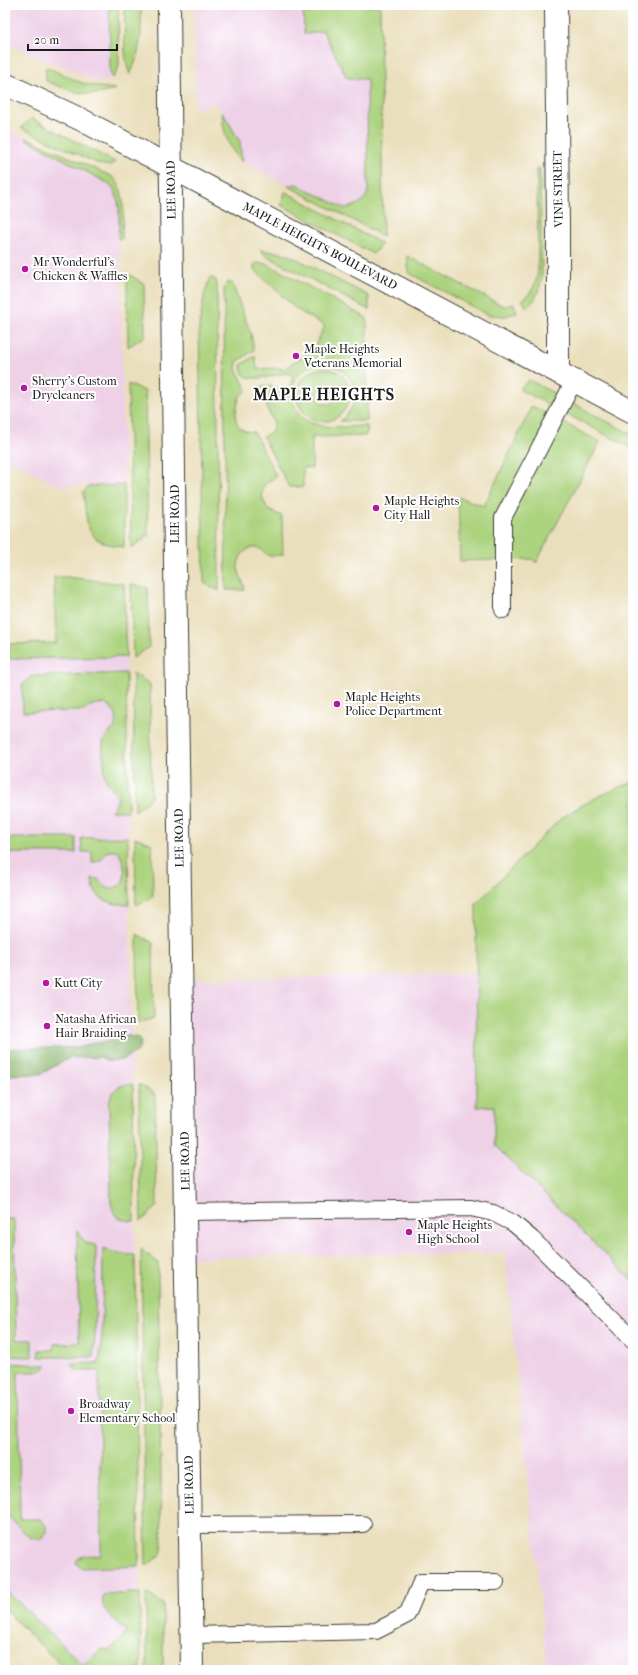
<svg xmlns="http://www.w3.org/2000/svg" width="638" height="1675" font-family="'IM FELL French Canon',serif">
	<rect width="100%" height="100%" fill="#fff"/>
	<filter id="ink" filterUnits="userSpaceOnUse"><feTurbulence type="fractalNoise" baseFrequency=".025" numOctaves="2"/><feDisplacementMap in="SourceGraphic" scale="8" xChannelSelector="R" yChannelSelector="G"/><feConvolveMatrix kernelMatrix="1 2 1 2 8 2 1 2 1" color-interpolation-filters="sRGB"/></filter>
	<filter id="wash" filterUnits="userSpaceOnUse"><feTurbulence type="fractalNoise" baseFrequency=".012" numOctaves="4" result="noise"/><feDisplacementMap in="SourceGraphic" scale="16" xChannelSelector="R" yChannelSelector="G"/><feGaussianBlur stdDeviation="0.9" result="paint"/><feColorMatrix in="noise" values="0 0 0 0 0 0 0 0 0 0 0 0 0 0 0 0 0 1.4 0 .05"/><feComposite in="paint" operator="in"/></filter>
	<g filter="url(#wash)">
		<rect width="100%" height="100%" fill="#eadfbc"/>
		<path fill="#eed0e7" d="M 5,5 L 118,5 L 119,66 L 115,75 L 105,81 L 96,81 L 5,43 Z
			M 194,5 L 380,5 L 383,236 L 242,162 L 240,142 L 222,111 L 215,104 L 196,109 Z
			M 5,129 L 113,177 L 120,186 L 122,197 L 122,239 L 120,239 L 124,485 L 58,486 L 5,457 Z
			M 126,657 L 131,1025 L 133,1031 L 132,1047 L 141,1670 L 66,1670 L 5,1610 L 5,659 Z
			M 633,782 L 633,1670 L 547,1670 L 505,1253 L 186,1258 L 181,980 L 476,973 L 476,904 L 560,819 L 574,809 L 620,787 Z"/>
		<path fill="#acd37e" stroke="#64784d" fill-rule="evenodd" d="M 109,5 L 118,5 L 119,66 L 115,75 L 112,78 L 110,72 Z
			M 125,5 L 141,5 C 142,30 141,53 130,75 C 122,56 125,26 125,5 Z
			M 303,5 L 380,5 L 383,236 L 288,186 L 296,184 L 344,208 C 355,207 366,202 368,191 L 367,79 L 347,78 L 323,31 L 304,34 Z
			M 46,67 L 82,83 L 99,87 L 116,89 C 89,100 71,91 46,81 Z
			M 222,111 L 240,142 L 242,162 C 227,146 223,132 222,111 Z
			M 31,118 L 115,162 L 110,166 L 99,164 L 21,128 Z
			M 27,138 L 113,177 C 128,192 122,220 122,239 L 118,239 C 119,222 122,199 111,185 L 26,139 Z
			M 537,168 L 540,169 L 542,276 C 540,288 537,300 527,308 L 522,300 C 533,293 536,283 538,271 Z
			M 285,192 L 286,192 L 382,244 L 373,254 L 281,205 Z
			M 260,250 L 282,253 L 293,257 L 369,296 L 369,310 L 265,255 Z
			M 407,256 L 499,304 L 505,306 L 514,304 L 517,313 L 505,316 L 488,315 L 409,273 Z
			M 257,263 L 267,264 L 367,318 L 367,421 L 340,421 C 386,385 314,333 293,386 L 290,385 L 293,375 L 288,373 C 276,373 240,389 241,365 L 255,356 L 257,369 L 281,368 L 282,370 L 315,349 L 314,347 L 325,326 L 296,309 L 254,269 L 254,265 Z
			M 127,273 L 144,284 L 145,336 L 128,347 Z
			M 210,277 L 216,280 L 217,284 L 219,591 L 204,583 L 199,327 L 204,296 Z
			M 228,282 L 232,283 L 251,334 L 254,350 L 237,362 L 236,369 L 247,390 L 240,396 C 235,412 230,432 254,432 L 276,476 L 264,485 L 262,494 L 263,500 L 268,510 L 282,516 L 283,555 L 268,556 C 265,553 262,549 258,548 C 247,545 237,558 238,568 C 239,576 244,582 245,590 L 226,590 L 224,289 Z
			M 321,368 C 364,368 354,430 316,420 C 309,418 304,414 300,407 C 290,389 303,372 321,368 ZM 326,387 L 333,390 L 335,397 L 331,404 L 323,404 L 320,402 L 317,395 L 322,388 Z
			M 529,380 L 633,435 L 633,449 L 519,389 Z
			M 128,384 L 145,391 L 148,536 L 131,548 Z
			M 270,386 L 292,391 C 292,435 337,426 367,426 L 367,433 L 365,436 L 312,437 L 312,468 L 303,468 L 303,487 L 289,487 L 263,437 L 271,432 L 274,424 C 273,419 270,416 268,411 C 264,402 269,394 259,388 Z
			M 532,406 L 600,442 L 536,563 L 532,559 L 460,561 L 458,497 L 484,506 Z
			M 124,485 L 124,547 C 82,542 89,527 83,492 L 89,486 Z
			M 54,577 L 67,577 L 124,584 L 126,657 L 5,659 L 5,644 L 56,643 Z
			M 131,584 L 148,588 L 149,647 L 133,658 Z
			M 126,673 L 128,811 L 111,811 C 126,794 111,792 105,777 C 104,773 104,768 104,764 C 104,757 101,746 104,740 C 105,735 111,732 114,728 C 120,719 114,707 104,704 C 96,703 90,705 84,711 L 23,712 L 22,685 L 30,677 L 37,676 Z
			M 133,673 L 150,684 L 151,795 L 151,798 L 135,811 Z
			M 633,782 L 633,1281 L 494,1145 L 494,1106 L 477,1107 L 476,904 L 560,819 C 582,804 608,791 633,782 Z
			M 128,837 L 129,905 C 109,904 94,901 92,879 L 98,879 C 101,882 104,886 107,888 C 109,889 112,889 114,888 C 130,884 125,860 117,851 L 107,851 L 101,860 L 92,863 L 92,852 L 82,852 L 81,838 Z
			M 135,837 L 152,844 L 153,897 L 136,905 Z
			M 5,838 L 76,838 L 76,853 L 5,853 Z
			M 137,934 L 153,943 L 154,1018 L 138,1023 Z
			M 133,1084 L 134,1221 C 121,1221 113,1216 111,1202 L 109,1103 C 112,1088 119,1085 133,1084 Z
			M 139,1084 L 155,1094 L 157,1207 L 141,1221 Z
			M 5,1219 L 14,1219 L 16,1340 L 32,1340 L 32,1357 L 5,1356 Z
			M 77,1231 L 85,1243 L 96,1245 L 95,1335 L 93,1357 L 39,1357 L 39,1350 L 54,1350 L 54,1344 L 79,1343 Z
			M 103,1248 L 120,1254 L 135,1255 L 139,1566 L 81,1568 L 76,1563 C 78,1553 93,1556 101,1555 L 99,1371 L 77,1371 L 71,1364 L 99,1363 L 102,1335 Z
			M 141,1249 L 158,1263 L 158,1272 L 162,1554 L 146,1566 Z
			M 5,1363 L 47,1365 C 41,1375 28,1371 18,1372 L 20,1519 L 41,1519 C 44,1524 47,1525 47,1532 L 40,1540 L 29,1537 L 5,1513 L 5,1483 L 9,1479 L 5,1475 Z
			M 5,1589 L 83,1665 L 101,1649 L 110,1650 L 127,1632 C 119,1623 96,1609 104,1595 L 108,1594 L 140,1593 L 141,1670 L 66,1670 L 5,1610 Z
			M 146,1593 L 163,1604 L 163,1670 L 147,1670 Z"/>
		<path fill="#89b56d" stroke="#526844" d="M 123,1035 L 140,1038 L 141,1043 L 138,1051 L 122,1060 L 109,1061 L 100,1057 L 69,1058 L 41,1074 L 5,1075 L 5,1049 L 81,1047 L 93,1043 L 106,1042 Z"/>
	</g>
	<g filter="url(#ink)">
		<g fill="none" stroke-linecap="round" stroke-linejoin="round">
			<g stroke="#3b3934" stroke-width="18">
				<path id="service" d="M 503,610 L 503,518 L 574,381
					M 185,1212 L 471,1208 L 493,1213 L 513,1223 L 532,1239 L 633,1340
					M 190,1525 L 363,1524
					M 191,1635 L 376,1631 L 407,1615 L 421,1582 L 496,1582"/>
			</g>
			<g stroke="#3b3934" stroke-width="24">
				<path id="minor" d="M 556,5 L 558,226 L 558,372"/>
			</g>
			<g stroke="#3b3934" stroke-width="24">
				<path id="tertiary" d="M 5,84 L 82,120 L 633,412"/>
			</g>
			<g stroke="#3b3934" stroke-width="24">
				<path id="secondary" d="M 169,5 L 175,565 L 192,1670"/>
			</g>
			<use href="#service" stroke="#fff" stroke-width="16"/>
			<use href="#minor" stroke="#fff" stroke-width="22"/>
			<use href="#tertiary" stroke="#fff" stroke-width="22"/>
			<use href="#secondary" stroke="#fff" stroke-width="22"/>
		</g>
	</g>
	<g fill="#b5179e" stroke="#fff" stroke-width="1.5">
		<circle cx="25" cy="269" r="4"/>
		<circle cx="296" cy="356" r="4"/>
		<circle cx="24" cy="388" r="4"/>
		<circle cx="376" cy="508" r="4"/>
		<circle cx="337" cy="704" r="4"/>
		<circle cx="46" cy="983" r="4"/>
		<circle cx="47" cy="1026" r="4"/>
		<circle cx="409" cy="1232" r="4"/>
		<circle cx="71" cy="1411" r="4"/>
	</g>
	<g text-anchor="middle" dominant-baseline="central" stroke-width="4" stroke-linejoin="round" paint-order="stroke">
		<g font-size="12" fill="#1c1c1c" stroke="#fff">
			<text transform="translate(558 189) rotate(-91)">VINE STREET</text>
			<text transform="translate(171 190) rotate(-91)">LEE ROAD</text>
			<text transform="translate(320 246) rotate(28)">MAPLE HEIGHTS BOULEVARD</text>
			<text transform="translate(175 514) rotate(-90)">LEE ROAD</text>
			<text transform="translate(179 838) rotate(-91)">LEE ROAD</text>
			<text transform="translate(185 1161) rotate(-91)">LEE ROAD</text>
			<text transform="translate(189 1485) rotate(-91)">LEE ROAD</text>
		</g>
		<g font-size="12" fill="#1c1c1c" stroke="#fff" text-anchor="start">
			<text x="33" y="262">Mr Wonderful’s<tspan x="33" dy="14">Chicken &amp; Waffles</tspan></text>
			<text x="304" y="349">Maple Heights<tspan x="304" dy="14">Veterans Memorial</tspan></text>
			<text x="32" y="381">Sherry’s Custom<tspan x="32" dy="14">Drycleaners</tspan></text>
			<text x="384" y="501">Maple Heights<tspan x="384" dy="14">City Hall</tspan></text>
			<text x="345" y="697">Maple Heights<tspan x="345" dy="14">Police Department</tspan></text>
			<text x="54" y="983">Kutt City</text>
			<text x="55" y="1019">Natasha African<tspan x="55" dy="14">Hair Braiding</tspan></text>
			<text x="417" y="1225">Maple Heights<tspan x="417" dy="14">High School</tspan></text>
			<text x="79" y="1404">Broadway<tspan x="79" dy="14">Elementary School</tspan></text>
		</g>
		<g font-size="16" font-weight="bold" letter-spacing="1" fill="#1c1c1c" stroke="#fff">
			<text x="324" y="394">MAPLE HEIGHTS</text>
		</g>
	</g>
	<rect width="638" height="1675" fill="none" stroke="#fff" stroke-width="20"/>
	<path d="M28 44v6h89v-6" fill="none" stroke="#1c1c1c" stroke-width="2"/>
	<text x="34" y="44" font-size="12" fill="#1c1c1c" stroke="#ffffff" stroke-width="3" paint-order="stroke">20 m</text>
</svg>
